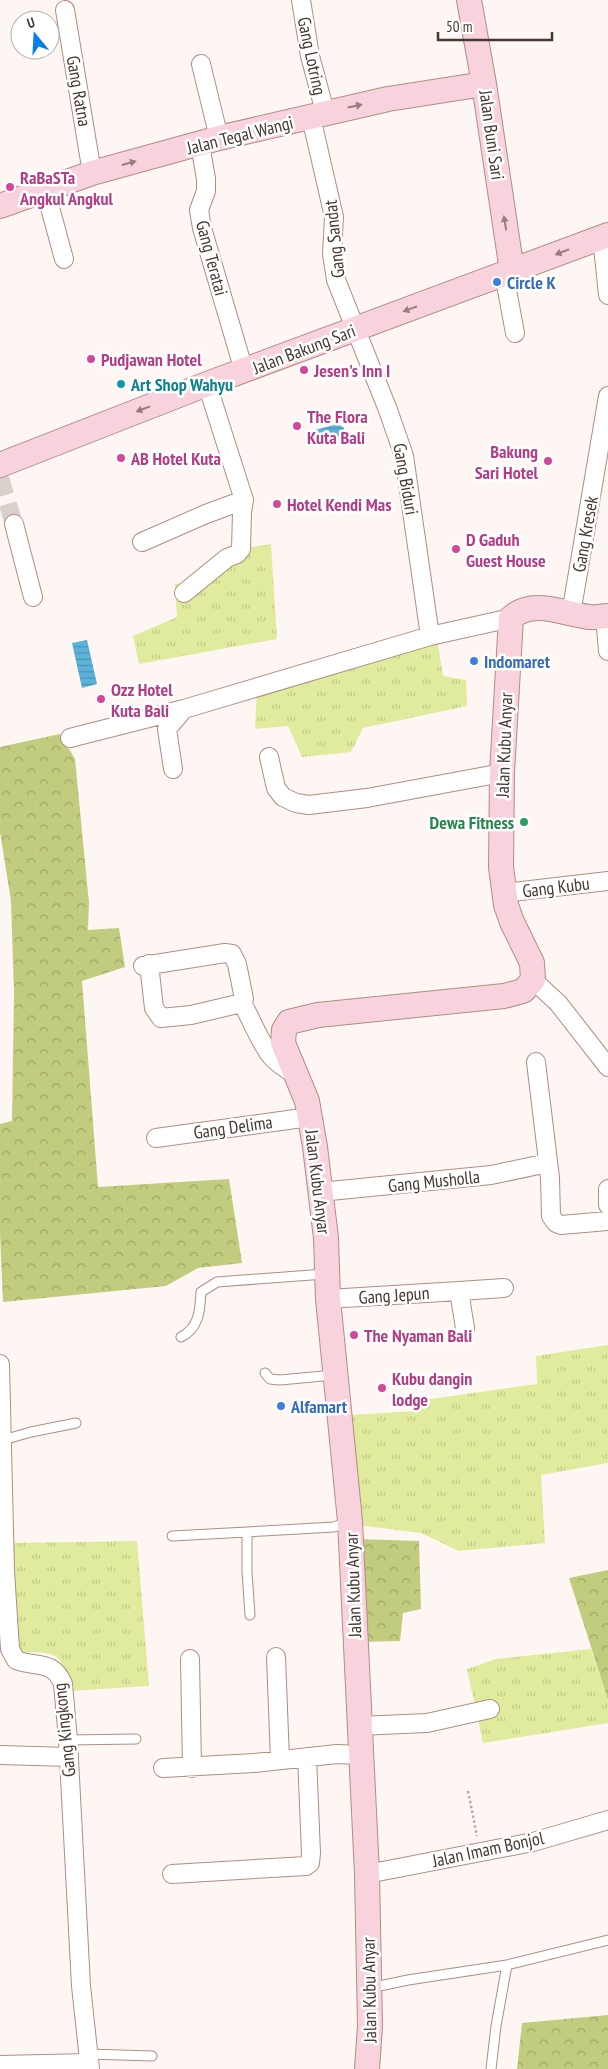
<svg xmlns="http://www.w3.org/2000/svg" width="608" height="2069" font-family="'PT Sans Narrow',sans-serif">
	<defs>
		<pattern id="grass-tufts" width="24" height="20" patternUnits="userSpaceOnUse" patternTransform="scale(1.25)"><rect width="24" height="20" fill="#e0eb9d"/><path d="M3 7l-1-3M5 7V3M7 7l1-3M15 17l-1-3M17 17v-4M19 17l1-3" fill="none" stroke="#c2ca88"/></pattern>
		<pattern id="forest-crowns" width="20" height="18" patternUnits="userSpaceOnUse" patternTransform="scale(1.25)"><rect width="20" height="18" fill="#c2cc7e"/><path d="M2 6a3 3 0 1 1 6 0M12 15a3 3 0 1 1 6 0" fill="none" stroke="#9fa668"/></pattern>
		<pattern id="water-rules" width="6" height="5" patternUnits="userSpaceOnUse" patternTransform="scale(1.25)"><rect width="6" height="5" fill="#5bb3db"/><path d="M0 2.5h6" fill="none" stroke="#4d92b2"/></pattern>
	</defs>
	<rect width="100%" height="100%" fill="#fef6f3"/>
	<path fill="url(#grass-tufts)" d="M 271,544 L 277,639 L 139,664 L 133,636 L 177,617 L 175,584 L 210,579 L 226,551 Z
		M 437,639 L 443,676 L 466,680 L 467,706 L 363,728 L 351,752 L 302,757 L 288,726 L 255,729 L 257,691 Z
		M 608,1345 L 608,1463 L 541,1475 L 545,1543 L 459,1551 L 421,1533 L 358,1525 L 349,1415 L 417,1411 L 417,1401 L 537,1384 L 536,1356 Z
		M 137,1541 L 149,1686 L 71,1691 C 61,1650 58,1653 18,1652 L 11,1543 Z
		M 591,1649 L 608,1700 L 608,1723 L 483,1743 L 467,1669 L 496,1659 Z"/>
	<path fill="url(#forest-crowns)" d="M 60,734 L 75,759 L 89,903 L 88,930 L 119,928 L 125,967 L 82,981 L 98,1187 L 229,1179 L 242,1263 L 198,1268 L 166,1286 L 3,1302 L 0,1233 L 0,1124 L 12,1121 L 14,993 L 11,901 L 0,832 L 0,747 Z
		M 357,1539 L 419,1541 L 421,1609 L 403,1613 L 400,1641 L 360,1642 Z
		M 608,1570 L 608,1700 L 569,1578 Z
		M 608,2015 L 608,2069 L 517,2069 L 522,2023 Z"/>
	<path fill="url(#water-rules)" d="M 338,424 L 344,428 L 344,434 L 341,437 L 318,443 L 312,441 L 311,435 L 315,430 Z
		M 87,640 L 97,684 L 82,688 L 72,643 Z"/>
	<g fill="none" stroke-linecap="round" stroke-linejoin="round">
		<path stroke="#d9d0cc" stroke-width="18" stroke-dasharray="18 9" stroke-linecap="butt" d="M 0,478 L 14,524"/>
		<g stroke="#b18d80" stroke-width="11">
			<path id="lane" d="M 181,1337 C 199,1328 200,1311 201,1292 L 217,1282 L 325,1274
				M 265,1373 L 270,1379 L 280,1380 L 334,1375
				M 3,1440 L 31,1432 L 76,1423
				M 172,1536 L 247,1532
				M 250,1615 L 247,1572 L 247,1532 L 334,1527 L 349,1521
				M 68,1740 L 136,1739
				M 370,1988 L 408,1980 L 507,1965
				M 88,2054 L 152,2056
				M 491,2069 L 496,2026 L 507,1965 L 608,1940"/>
		</g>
		<g stroke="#b18d80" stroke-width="20">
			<path id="street" d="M 301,0 L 310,56 L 325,112
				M 65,10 L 92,173
				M 201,64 L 219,138
				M 311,117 L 334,217 L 332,254 L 336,280 L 388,410 L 404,456 L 430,636
				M 200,144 L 206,179 L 206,191 L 199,210 L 202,228 L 244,371
				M 45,189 L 64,259
				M 602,237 L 608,295
				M 504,274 L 515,333
				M 207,384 L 244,500
				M 14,524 L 33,597
				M 142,542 L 206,514 L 244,500 L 242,512 L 241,549 L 237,554 L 227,558 L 184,593
				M 571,614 L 608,396
				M 605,616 L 608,651
				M 70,738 L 184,709 L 430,636 L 511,618
				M 269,757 L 276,788 L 283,797 L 296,803 L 309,805 L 367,798 L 502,773
				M 173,769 L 167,729 L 184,709
				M 504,893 L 608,881
				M 149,964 L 154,1008 L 161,1018 L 191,1015 L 242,1003
				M 143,966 L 225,953 L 232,954 L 237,964 L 244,999 L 242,1003 C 252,1020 259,1041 271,1056 C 277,1064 288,1069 296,1076
				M 533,980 L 558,1003 L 608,1067
				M 536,1062 L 550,1178 L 551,1216 L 556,1223 L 561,1225 L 608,1221
				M 156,1138 L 310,1117
				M 608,1189 L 608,1205
				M 320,1192 L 491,1175 L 548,1163
				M 328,1299 L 459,1291
				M 465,1328 L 459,1291 L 504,1288
				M 0,1364 L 5,1571 L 10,1649 L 16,1660 C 36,1668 53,1659 63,1684 L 68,1740 L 81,1986 L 90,2069
				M 276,1657 L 280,1760
				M 190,1659 L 192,1768
				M 359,1726 L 427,1723 L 490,1709
				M 0,1755 L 69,1757
				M 163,1768 L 254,1763 L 337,1754 L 361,1755
				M 172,1874 L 306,1866 L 310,1863 L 311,1853 L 307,1757
				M 367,1874 L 533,1842 L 608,1820
				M 0,2065 L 89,2063"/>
		</g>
		<g stroke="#b18d80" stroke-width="26">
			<path id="secondary" d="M 469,0 L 484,84 L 512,271
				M 0,206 L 92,173 L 219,138 L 388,99 L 484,84
				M 0,465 L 207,384 L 608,235
				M 367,2069 L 370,2026 L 367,1874 L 350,1521 L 328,1299 L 326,1238 L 315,1147 L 307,1101 L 283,1043 L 284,1030 L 289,1022 L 318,1015 L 504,996 L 523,991 L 533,980 L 532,963 L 512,922 L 506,905 L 501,867 L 502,773 L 511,618 C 533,598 563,614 589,617 C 595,618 602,616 608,616"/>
		</g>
		<path stroke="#b6aca7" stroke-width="2.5" stroke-dasharray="2.5 2.5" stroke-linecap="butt" d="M 468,1791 L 477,1836"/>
		<use href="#lane" stroke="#fff" stroke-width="9"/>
		<use href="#street" stroke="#fff" stroke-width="18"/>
		<use href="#secondary" stroke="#f8d3dd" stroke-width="24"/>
	</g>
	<defs><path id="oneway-solid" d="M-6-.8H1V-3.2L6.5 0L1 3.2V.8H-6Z" transform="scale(1.25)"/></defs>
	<g fill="#967d7e">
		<use href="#oneway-solid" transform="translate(355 106) rotate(-12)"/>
		<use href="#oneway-solid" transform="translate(129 163) rotate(-15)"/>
		<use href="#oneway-solid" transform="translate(505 223) rotate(-99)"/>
		<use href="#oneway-solid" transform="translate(562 252) rotate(159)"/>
		<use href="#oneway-solid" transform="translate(410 309) rotate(160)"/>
		<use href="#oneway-solid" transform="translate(143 409) rotate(159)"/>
	</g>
	<g fill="#d1479c" stroke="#fff" stroke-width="2">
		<circle cx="10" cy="187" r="5"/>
		<circle cx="91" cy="359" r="5"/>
		<circle cx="304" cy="370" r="5"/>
		<circle cx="297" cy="426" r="5"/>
		<circle cx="121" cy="458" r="5"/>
		<circle cx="548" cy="461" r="5"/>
		<circle cx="277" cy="504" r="5"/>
		<circle cx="456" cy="549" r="5"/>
		<circle cx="101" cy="699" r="5"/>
		<circle cx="354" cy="1335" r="5"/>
		<circle cx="382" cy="1388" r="5"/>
	</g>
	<g fill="#3f7fe0" stroke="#fff" stroke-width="2">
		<circle cx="497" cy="282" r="5"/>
		<circle cx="474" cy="661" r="5"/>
		<circle cx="281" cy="1406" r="5"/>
	</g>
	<circle fill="#0f9aa8" stroke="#fff" stroke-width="2" cx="121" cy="384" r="5"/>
	<circle fill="#2e9e5b" stroke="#fff" stroke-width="2" cx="524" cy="822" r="5"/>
	<g text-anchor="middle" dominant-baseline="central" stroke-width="5" stroke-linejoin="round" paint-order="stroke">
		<g font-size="18" fill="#463731" stroke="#fff">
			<text transform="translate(312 56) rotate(78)">Gang Lotring</text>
			<text transform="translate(79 91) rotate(80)">Gang Ratna</text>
			<text transform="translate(240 135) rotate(-14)">Jalan Tegal Wangi</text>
			<text transform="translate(492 135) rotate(82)">Jalan Buni Sari</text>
			<text transform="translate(334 239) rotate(-96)">Gang Sandat</text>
			<text transform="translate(212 258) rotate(75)">Gang Teratai</text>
			<text transform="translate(304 349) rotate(-21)">Jalan Bakung Sari</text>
			<text transform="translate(406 479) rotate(80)">Gang Biduri</text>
			<text transform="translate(585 534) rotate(-80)">Gang Kresek</text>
			<text transform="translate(504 745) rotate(-88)">Jalan Kubu Anyar</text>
			<text transform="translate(556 887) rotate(-7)">Gang Kubu</text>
			<text transform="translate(233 1127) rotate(-8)">Gang Delima</text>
			<text transform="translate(434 1181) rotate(-6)">Gang Musholla</text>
			<text transform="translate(318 1182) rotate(83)">Jalan Kubu Anyar</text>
			<text transform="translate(394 1295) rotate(-4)">Gang Jepun</text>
			<text transform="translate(353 1585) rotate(-92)">Jalan Kubu Anyar</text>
			<text transform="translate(64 1730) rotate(-96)">Gang Kingkong</text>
			<text transform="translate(488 1849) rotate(-12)">Jalan Imam Bonjol</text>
			<text transform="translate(369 1990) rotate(-91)">Jalan Kubu Anyar</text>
		</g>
		<g font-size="18" font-weight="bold" fill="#b23c85" stroke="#fff" text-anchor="start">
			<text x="20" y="177">RaBaSTa<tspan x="20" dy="21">Angkul Angkul</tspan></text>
			<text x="101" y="359">Pudjawan Hotel</text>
			<text x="314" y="370">Jesen's Inn I</text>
			<text x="307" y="416">The Flora<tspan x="307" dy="21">Kuta Bali</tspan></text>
			<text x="538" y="451" text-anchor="end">Bakung<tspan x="538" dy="21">Sari Hotel</tspan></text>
			<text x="131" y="458">AB Hotel Kuta</text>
			<text x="287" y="504">Hotel Kendi Mas</text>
			<text x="466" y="539">D Gaduh<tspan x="466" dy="21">Guest House</tspan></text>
			<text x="111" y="689">Ozz Hotel<tspan x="111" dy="21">Kuta Bali</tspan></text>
			<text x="364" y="1335">The Nyaman Bali</text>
			<text x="392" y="1378">Kubu dangin<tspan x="392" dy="21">lodge</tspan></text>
		</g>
		<g font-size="18" font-weight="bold" fill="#366cbe" stroke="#fff" text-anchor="start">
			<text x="507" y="282">Circle K</text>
			<text x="484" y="661">Indomaret</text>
			<text x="291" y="1406">Alfamart</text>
		</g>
		<g font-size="18" font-weight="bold" fill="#0d838f" stroke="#fff" text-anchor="start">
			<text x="131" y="384">Art Shop Wahyu</text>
		</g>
		<g font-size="18" font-weight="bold" fill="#27864d" stroke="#fff" text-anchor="end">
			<text x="514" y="822">Dewa Fitness</text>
		</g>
	</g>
	<g transform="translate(35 35) rotate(342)"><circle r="24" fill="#ffffff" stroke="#b5afad"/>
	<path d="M0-4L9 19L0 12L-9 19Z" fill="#0080e6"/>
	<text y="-8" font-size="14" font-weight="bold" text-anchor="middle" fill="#463731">U</text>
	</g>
	<path d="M438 32v8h114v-8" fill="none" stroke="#463731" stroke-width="2.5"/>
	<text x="446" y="32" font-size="15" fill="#463731" stroke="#ffffff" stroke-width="4" paint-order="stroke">50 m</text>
</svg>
